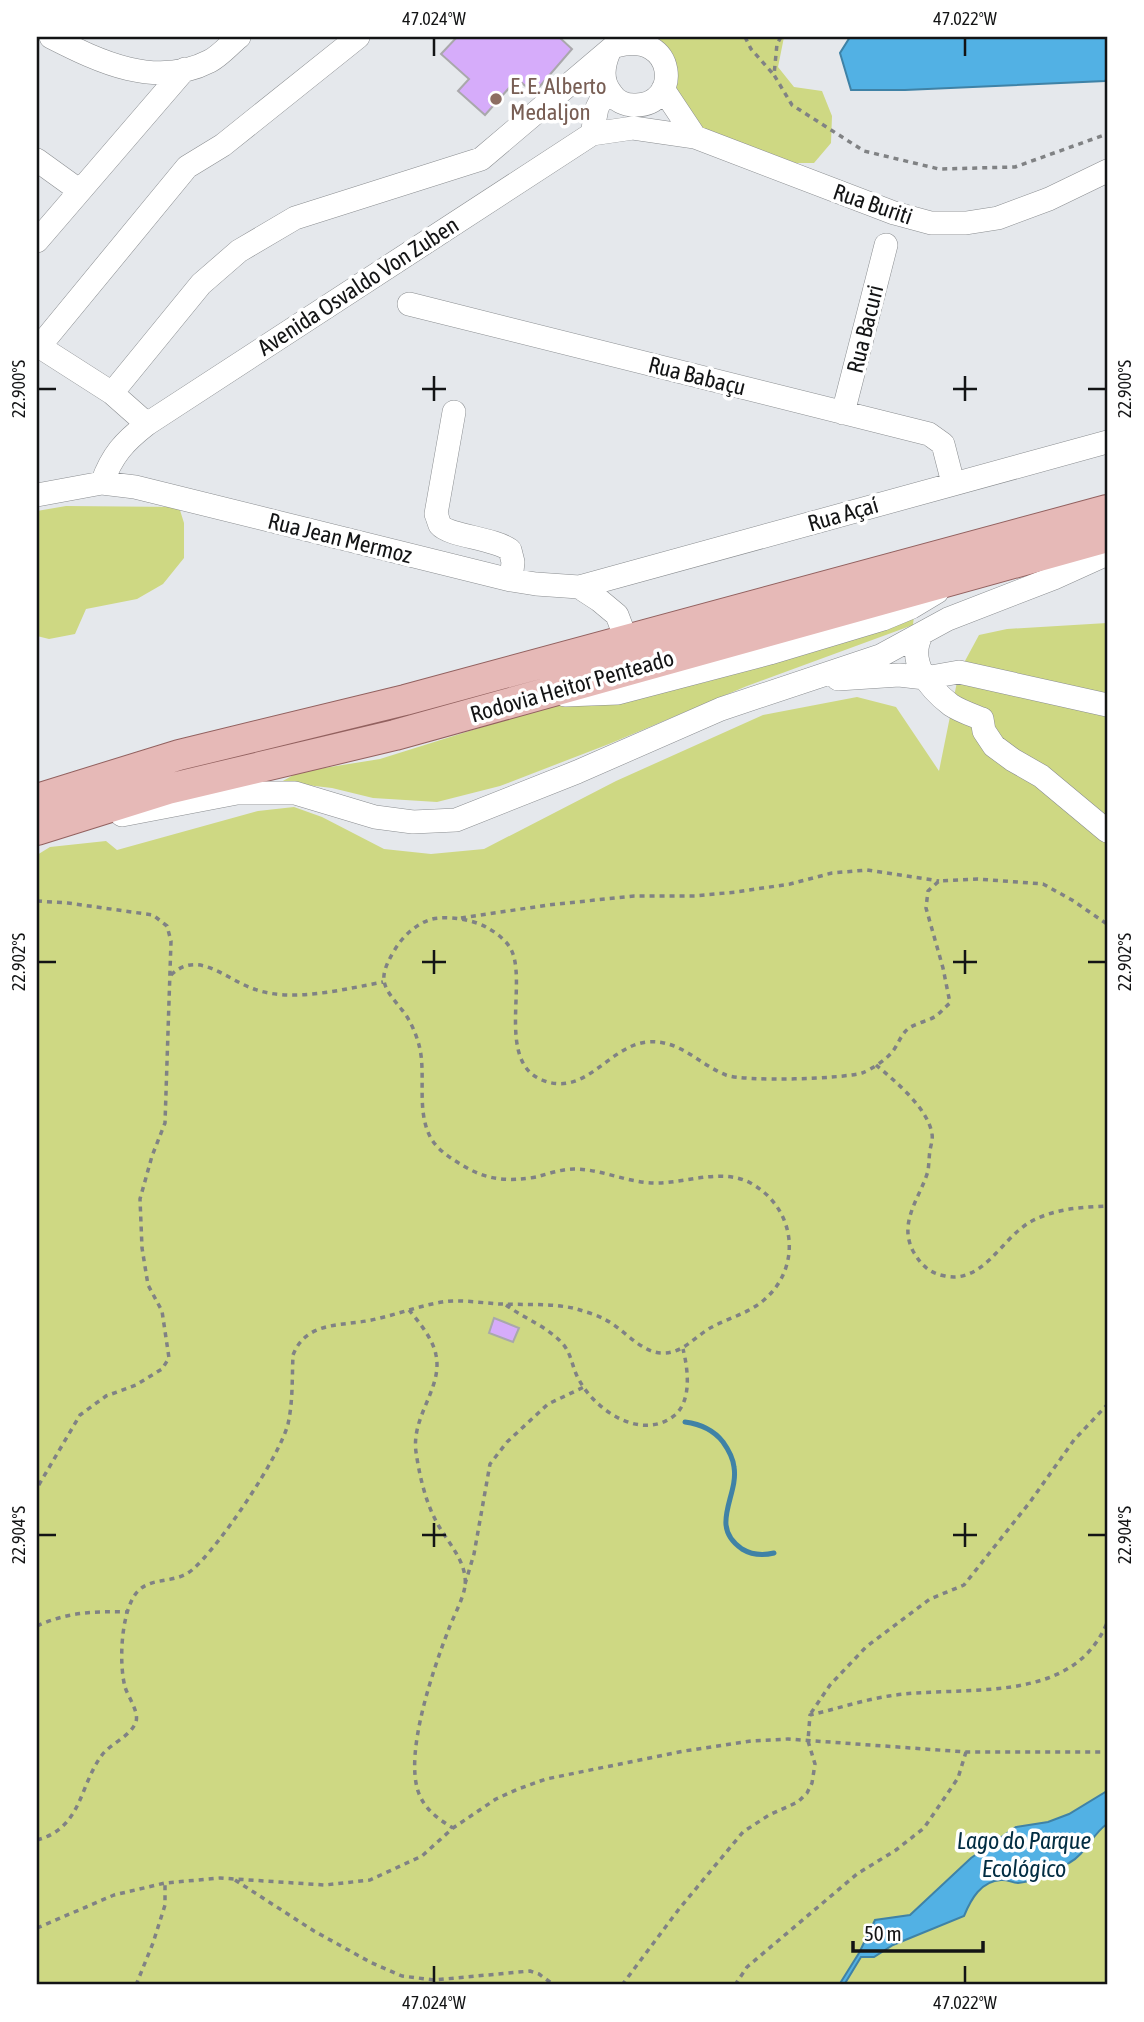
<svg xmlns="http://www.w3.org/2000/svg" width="1144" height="2022" font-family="'Asap Condensed',sans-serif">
	<rect width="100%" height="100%" fill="#e5e8ec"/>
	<path fill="#ced883" d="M 662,37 L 784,37 L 778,67 L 794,87 L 822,91 L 832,116 L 831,143 L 814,163 L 786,163 L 681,127 L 658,41 Z
		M 66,506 L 179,507 L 184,523 L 184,558 L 163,584 L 137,599 L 86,609 L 75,634 L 49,639 L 37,636 L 37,511 Z
		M 914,615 L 913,625 L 747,686 L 609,744 L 500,786 L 437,802 L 373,798 L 332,788 L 281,782 L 299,772 L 380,759 L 543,708 L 706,682 Z
		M 1107,623 L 1107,1985 L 37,1985 L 37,855 L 50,847 L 106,841 L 117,850 L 258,811 L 294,807 L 322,817 L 384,849 L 431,854 L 484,849 L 616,781 L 763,715 L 857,697 L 896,707 L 939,771 L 959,672 L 979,635 L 1007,629 Z"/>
	<path fill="#52b1e4" stroke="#3f82a6" stroke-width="2" d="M 850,37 L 1107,37 L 1107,78 L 1105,81 L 905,90 L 851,90 L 840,53 Z
		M 1107,1791 L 1107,1824 C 1092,1834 1086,1854 1069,1863 C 1055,1871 1034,1882 1018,1883 C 1012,1883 1007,1879 1001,1880 C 981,1881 971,1899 964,1916 L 893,1945 L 874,1957 L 861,1957 L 844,1985 L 839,1985 L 859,1953 L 875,1920 L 910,1915 L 971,1858 L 1016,1827 L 1048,1822 L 1069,1814 Z"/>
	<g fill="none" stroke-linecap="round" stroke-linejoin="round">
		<path stroke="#3f82a6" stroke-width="5" d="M 685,1422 C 700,1424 713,1429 723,1442 C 728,1449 733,1458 734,1467 C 739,1496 708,1526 742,1549 C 752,1555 762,1556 774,1553"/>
	</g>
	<path fill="#d6acfa" stroke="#a9a8ab" stroke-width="2" d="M 457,37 L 559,37 L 572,49 L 534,93 L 517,79 L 485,115 L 458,91 L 469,79 L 441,54 Z
		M 494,1318 L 519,1328 L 513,1342 L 489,1333 Z"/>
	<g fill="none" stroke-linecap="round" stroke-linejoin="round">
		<g stroke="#8a8d90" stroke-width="24">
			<path id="minor" d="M 51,37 C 100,62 156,89 210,61 C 221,55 230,44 239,37
				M 609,52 C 603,66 601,81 611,93 C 616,101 625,105 634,105 C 682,107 677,29 616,46
				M 663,89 L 695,137
				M 592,134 L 597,108 L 607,88
				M 37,160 L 80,191
				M 37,241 L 185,69
				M 409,304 L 929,434 L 943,444 L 953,483
				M 37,345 L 112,393 L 147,424
				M 39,347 L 187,167 L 223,145 L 358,37
				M 112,393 L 201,284 L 239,251 L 295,218 L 481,159 L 625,37
				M 454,412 L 436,514 C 437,516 439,523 440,525 C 449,536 494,538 510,550 L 513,562 L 511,580
				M 843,413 L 886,245
				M 102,483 C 112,455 124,442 147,424 L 592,134 L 633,128 L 695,137 L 894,213 L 931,223 L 966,223 L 998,218 L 1049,199 L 1107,171
				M 37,495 L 102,483 L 135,487 L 511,580 L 536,584 L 579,587 L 1107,442
				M 579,587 L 599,600 L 617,615 L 626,639
				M 922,634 C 906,661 929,688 951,705 C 960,711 972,715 982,719 L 984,731 L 994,746 L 1013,760 L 1041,776 L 1107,831
				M 838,679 L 899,675 L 925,678 L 959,672 L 1107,705
				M 565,695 L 618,693 L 770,653 L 883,619 L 912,607 L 937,592
				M 122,815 L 237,793 L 295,793 L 375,817 L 413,822 L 456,820 L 577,772 L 721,709 L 880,656 L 948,619 L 1054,578 L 1107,554"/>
		</g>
		<g stroke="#92615f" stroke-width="32">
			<path id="major" d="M 37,799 L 179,755 L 405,700 L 1107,510
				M 37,830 L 168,789 L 395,735 L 1107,537"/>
		</g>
		<path stroke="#808284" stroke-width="3.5" stroke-dasharray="5 5" stroke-linecap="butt" d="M 745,37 L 751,49 L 774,75
			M 781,37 L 777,44 L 774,75 L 792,105 L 864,151 L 939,169 L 1015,167 L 1107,134
			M 37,901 L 68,903 L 153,915 L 167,926 L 171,941 L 165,1123 L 152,1156 L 140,1199 L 142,1248 L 148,1285 L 162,1311 L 169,1358 L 162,1369 L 136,1385 L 106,1396 L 80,1415 L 37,1488
			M 461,918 L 548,905 L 634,896 L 695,896 L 736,892 L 790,884 L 832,873 L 867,870 L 939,881
			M 171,975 C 198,949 225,979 254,989 C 291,1003 345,989 383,982
			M 876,1065 C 895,1081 928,1108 932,1134 C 933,1139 931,1145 930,1150 C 929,1157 929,1164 928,1171 C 920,1198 898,1222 913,1251 C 921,1265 929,1273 945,1276 C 983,1284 1001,1239 1030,1222 C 1053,1209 1081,1207 1107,1206
			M 506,1305 C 525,1319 548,1327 563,1344 C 572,1355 572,1367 578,1378 C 595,1411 642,1442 675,1415 C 692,1400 688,1369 683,1349
			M 409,1310 C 419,1322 433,1339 436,1355 C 443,1388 411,1416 416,1452 C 419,1473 425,1500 435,1519 C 445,1540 468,1561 465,1586 C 463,1600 453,1617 448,1631 C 433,1670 405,1751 418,1791 C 424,1809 438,1819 453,1828
			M 465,1584 L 474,1554 L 490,1464 L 507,1442 L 548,1404 L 584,1387
			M 37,1626 C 67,1612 96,1611 128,1612
			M 811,1713 L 830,1685 L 866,1647 L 930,1599 L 964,1585 L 1030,1502 L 1074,1440 L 1107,1405
			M 37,1840 C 82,1828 79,1786 102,1755 C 111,1743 130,1737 136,1722 C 139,1711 128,1697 125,1687 C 119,1664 121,1619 133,1598 C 146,1574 173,1586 192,1570 C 219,1547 279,1458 288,1424 C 293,1402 292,1377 293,1355 C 307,1319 345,1327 376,1319 C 398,1314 419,1306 442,1302 C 460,1299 481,1303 500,1304 C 525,1305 553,1303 577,1309 C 586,1312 597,1315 604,1319 C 623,1328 641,1353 662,1353 C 683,1354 695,1336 712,1327 C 729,1318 749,1313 764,1300 C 802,1267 796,1211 754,1185 C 726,1167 690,1182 659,1183 C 629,1184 603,1169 574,1169 C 561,1169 548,1174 536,1177 C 508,1182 486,1180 462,1165 C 452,1159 439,1151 432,1140 C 415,1112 427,1075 419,1045 C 416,1034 410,1019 402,1010 C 384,987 376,981 394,951 C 403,935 421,919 439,918 C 454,917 473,920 486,927 C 497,933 509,942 513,954 C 525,989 498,1062 542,1080 C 586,1098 608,1046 647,1042 C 680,1039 698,1064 726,1075 C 746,1082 840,1079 862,1073 C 871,1070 887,1059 893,1051 C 899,1043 901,1034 909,1028 C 917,1023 928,1021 936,1016 C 941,1012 945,1007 950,1003 L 943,968 L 926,908 L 928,891 L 939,881 L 978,879 L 1043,884 L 1072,900 L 1107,924
			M 235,1880 L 314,1931 L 370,1962 L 402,1976 L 434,1980 L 530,1971 L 539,1974 L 554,1985
			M 37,1928 L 114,1895 L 165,1883 L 220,1878 L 325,1885 L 370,1880 L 422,1856 L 453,1828 L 496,1799 L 518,1789 L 546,1779 L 684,1751 L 751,1741 L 788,1739 L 966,1752 L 1107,1752
			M 136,1985 L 153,1943 L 165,1905 L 165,1884
			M 622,1985 L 679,1909 L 743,1832 L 769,1815 L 798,1802 L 807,1793 L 812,1783 L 815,1764 L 808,1741 L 810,1715 C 836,1709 863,1700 889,1696 C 961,1684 1071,1708 1107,1623
			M 735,1985 L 747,1967 L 857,1874 L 896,1850 L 924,1828 L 958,1778 L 966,1752
			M 1098,1985 L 1107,1982"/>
		<use href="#minor" stroke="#fff" stroke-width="23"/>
		<use href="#major" stroke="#e6b9b7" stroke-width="30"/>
	</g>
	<path fill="none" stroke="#131415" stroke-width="2.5" d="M 434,38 L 434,56M 965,38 L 965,56M 434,376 L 434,401M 965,376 L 965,401M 38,389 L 56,389M 422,389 L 446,389M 953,389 L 977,389M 1088,389 L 1106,389M 434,950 L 434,974M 965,950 L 965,974M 38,962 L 56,962M 422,962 L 446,962M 953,962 L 977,962M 1088,962 L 1106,962M 434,1523 L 434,1547M 965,1523 L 965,1547M 38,1535 L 56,1535M 422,1535 L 446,1535M 953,1535 L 977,1535M 1088,1535 L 1106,1535M 434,1966 L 434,1983M 965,1966 L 965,1983"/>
	<circle fill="#8d6e63" stroke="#fff" stroke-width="2.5" cx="496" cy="99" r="7"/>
	<g text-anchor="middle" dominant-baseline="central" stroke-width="7" stroke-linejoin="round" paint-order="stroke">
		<g font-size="23" fill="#785e54" stroke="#fff" text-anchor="start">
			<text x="510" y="86">E. E. Alberto<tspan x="510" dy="26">Medaljon</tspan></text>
		</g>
		<g font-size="23" fill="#131415" stroke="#fff">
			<text transform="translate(873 204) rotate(19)">Rua Buriti</text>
			<text transform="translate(358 286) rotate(-33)">Avenida Osvaldo Von Zuben</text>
			<text transform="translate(865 329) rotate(-76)">Rua Bacuri</text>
			<text transform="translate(697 376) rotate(14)">Rua Babaçu</text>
			<text transform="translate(843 514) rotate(-16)">Rua Açaí</text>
			<text transform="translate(340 538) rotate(14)">Rua Jean Mermoz</text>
			<text transform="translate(572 686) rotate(-16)">Rodovia Heitor Penteado</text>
		</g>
		<g font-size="24" font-style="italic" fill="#022d42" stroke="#fff">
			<text x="1024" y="1840">Lago do Parque<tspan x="1024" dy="28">Ecológico</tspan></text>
		</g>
	</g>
	<rect width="1144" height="2022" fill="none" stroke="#ffffff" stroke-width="77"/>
	<path d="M853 1941v10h130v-10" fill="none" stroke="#131415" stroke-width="3.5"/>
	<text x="864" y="1941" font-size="21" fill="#131415" stroke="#ffffff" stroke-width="5" paint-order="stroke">50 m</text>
	<rect x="38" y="38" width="1068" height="1945" fill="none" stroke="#131415" stroke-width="2.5"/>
	<g font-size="18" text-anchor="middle" fill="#131415">
		<text x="434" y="25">47.024°W</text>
		<text x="965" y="25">47.022°W</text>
		<text transform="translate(19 389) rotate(-90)" y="6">22.900°S</text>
		<text transform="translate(1125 389) rotate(-90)" y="6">22.900°S</text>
		<text transform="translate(19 962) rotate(-90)" y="6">22.902°S</text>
		<text transform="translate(1125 962) rotate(-90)" y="6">22.902°S</text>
		<text transform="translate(19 1535) rotate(-90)" y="6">22.904°S</text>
		<text transform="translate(1125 1535) rotate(-90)" y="6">22.904°S</text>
		<text x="434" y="2009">47.024°W</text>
		<text x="965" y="2009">47.022°W</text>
	</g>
</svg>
